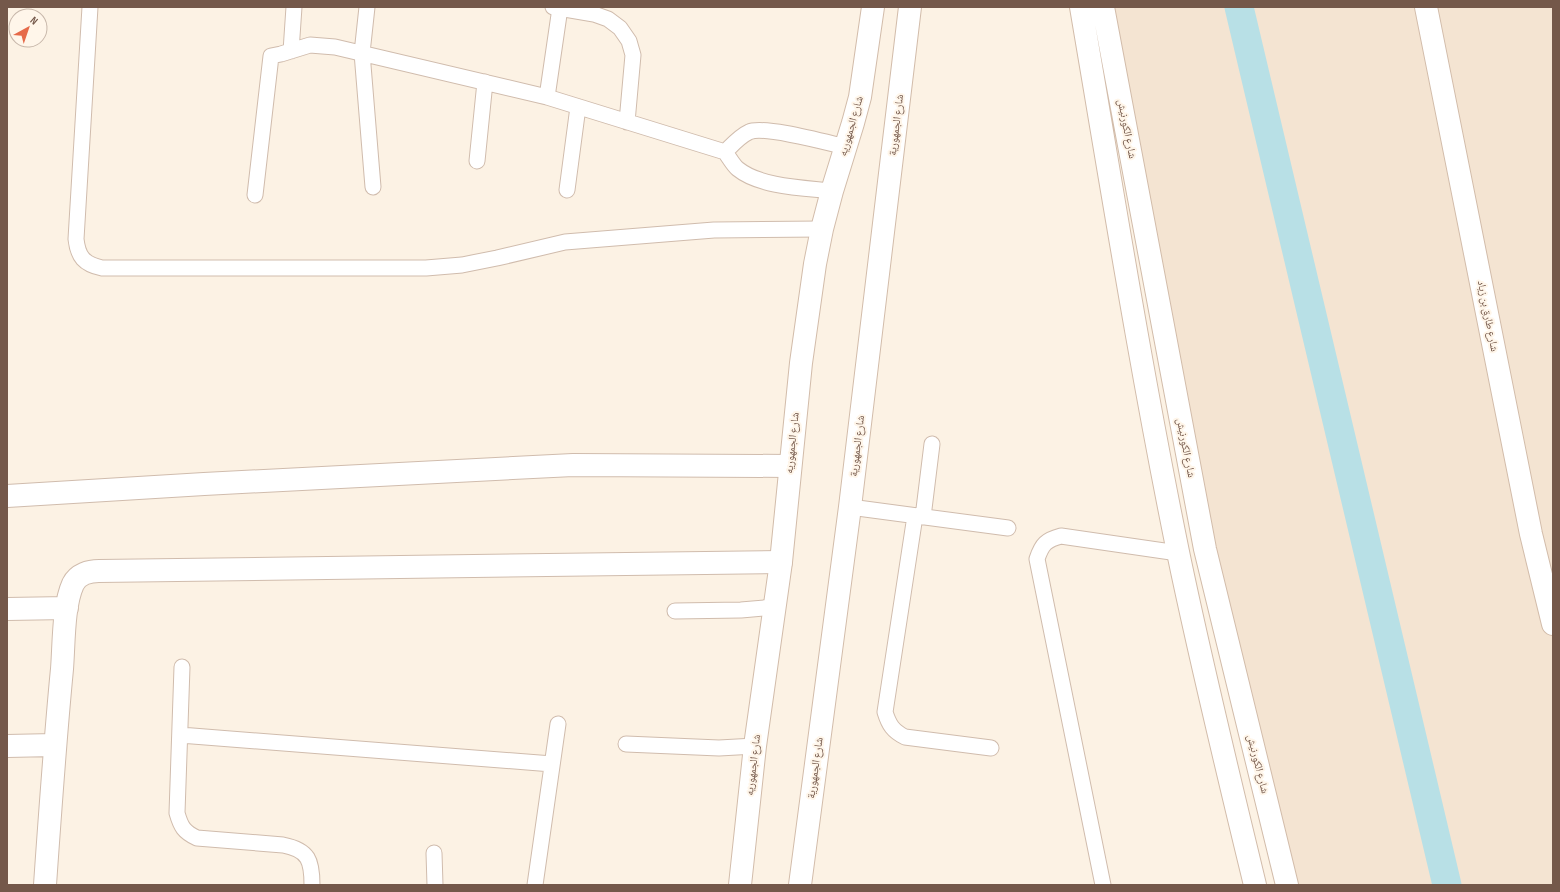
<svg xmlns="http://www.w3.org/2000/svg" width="1560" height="892" font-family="'Sofia Sans Condensed','Noto Naskh Arabic',sans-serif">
	<rect width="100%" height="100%" fill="#fcf2e4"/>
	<path fill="#f4e4d2" d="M 1096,7 L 1553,7 L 1553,885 L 1276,885 Z"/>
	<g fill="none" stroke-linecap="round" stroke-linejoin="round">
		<path stroke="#b8e0e6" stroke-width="29" d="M 1239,7 L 1447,885"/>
		<g stroke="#d0bcad" stroke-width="17">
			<path id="lane" d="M 90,7 L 76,239 C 78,257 84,264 102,268 L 426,268 L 462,265 L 497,258 L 565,242 L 714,230 L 822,229
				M 367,7 L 362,53 L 373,187
				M 553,7 L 594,14 L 608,19 L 620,28 L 629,41 L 633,55 L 627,122
				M 291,51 L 294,7
				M 547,97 L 560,8
				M 725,152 C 732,145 740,136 749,132 C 763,125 828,143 846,147
				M 477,161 L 485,82
				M 567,190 L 578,107
				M 255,195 L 271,56 L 281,54 L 310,45 L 335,47 L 547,97 L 725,152 C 729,157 733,165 738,169 C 760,187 805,188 832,191
				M 850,507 L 1008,528
				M 915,516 L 885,712 C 889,725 893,731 905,737 L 991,748
				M 923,517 L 932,444
				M 675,611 L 741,610 L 775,607
				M 182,667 L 177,813 C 181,827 184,832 197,838 L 283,845 C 309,850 312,861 312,885
				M 180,735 L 552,764
				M 626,744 L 719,748 L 755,746
				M 434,853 L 435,885
				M 535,885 L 558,724
				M 1103,885 L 1037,559 C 1042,544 1046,540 1061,536 L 1178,553"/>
		</g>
		<g stroke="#d0bcad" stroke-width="24">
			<path id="street" d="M 7,496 L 204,484 L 573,465 L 790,466
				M 7,609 L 67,608
				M 7,746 L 54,745
				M 45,885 C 50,813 55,741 62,669 C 64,644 63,606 73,584 C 78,574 89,571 99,571 L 781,562"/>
		</g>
		<g stroke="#d2bcaa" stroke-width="24">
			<path id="secondary" d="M 1081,7 C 1112,189 1141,371 1178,552 C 1201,663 1228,774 1255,885
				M 1103,7 L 1205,549 L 1287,885
				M 1426,7 L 1531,534 L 1553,624
				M 740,885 L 755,746 L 781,562 L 801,363 L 815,264 L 822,229 L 832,191 L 853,123 L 860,97 L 873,7
				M 800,885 L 850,507 L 910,7"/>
		</g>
		<use href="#lane" stroke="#fff" stroke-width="15"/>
		<use href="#street" stroke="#fff" stroke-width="22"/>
		<use href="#secondary" stroke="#fff" stroke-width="22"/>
	</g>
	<g text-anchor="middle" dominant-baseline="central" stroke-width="4" stroke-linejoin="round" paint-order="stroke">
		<g font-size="11" fill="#74584a" stroke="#fff6ea">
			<text transform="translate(896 125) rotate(-83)">شارع الجمهورية</text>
			<text transform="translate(851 126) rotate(-74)">شارع الجمهوريه</text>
			<text transform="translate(1127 129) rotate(79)">شارع الكورنيش</text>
			<text transform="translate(1488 316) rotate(79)">شارع طارق بن زياد</text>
			<text transform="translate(792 443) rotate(-84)">شارع الجمهوريه</text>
			<text transform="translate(857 446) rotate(-83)">شارع الجمهورية</text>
			<text transform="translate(1186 448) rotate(79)">شارع الكورنيش</text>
			<text transform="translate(1258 764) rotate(76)">شارع الكورنيش</text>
			<text transform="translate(753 765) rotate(-83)">شارع الجمهوريه</text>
			<text transform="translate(815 768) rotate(-82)">شارع الجمهورية</text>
		</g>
	</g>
	<rect width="1560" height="892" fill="none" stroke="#74584a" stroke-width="16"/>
	<g transform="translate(28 28) rotate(40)"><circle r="19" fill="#fff6ea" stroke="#c7b7aa"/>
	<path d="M0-3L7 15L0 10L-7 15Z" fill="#e66a49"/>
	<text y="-6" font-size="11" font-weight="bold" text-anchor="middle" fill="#74584a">N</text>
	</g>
</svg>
